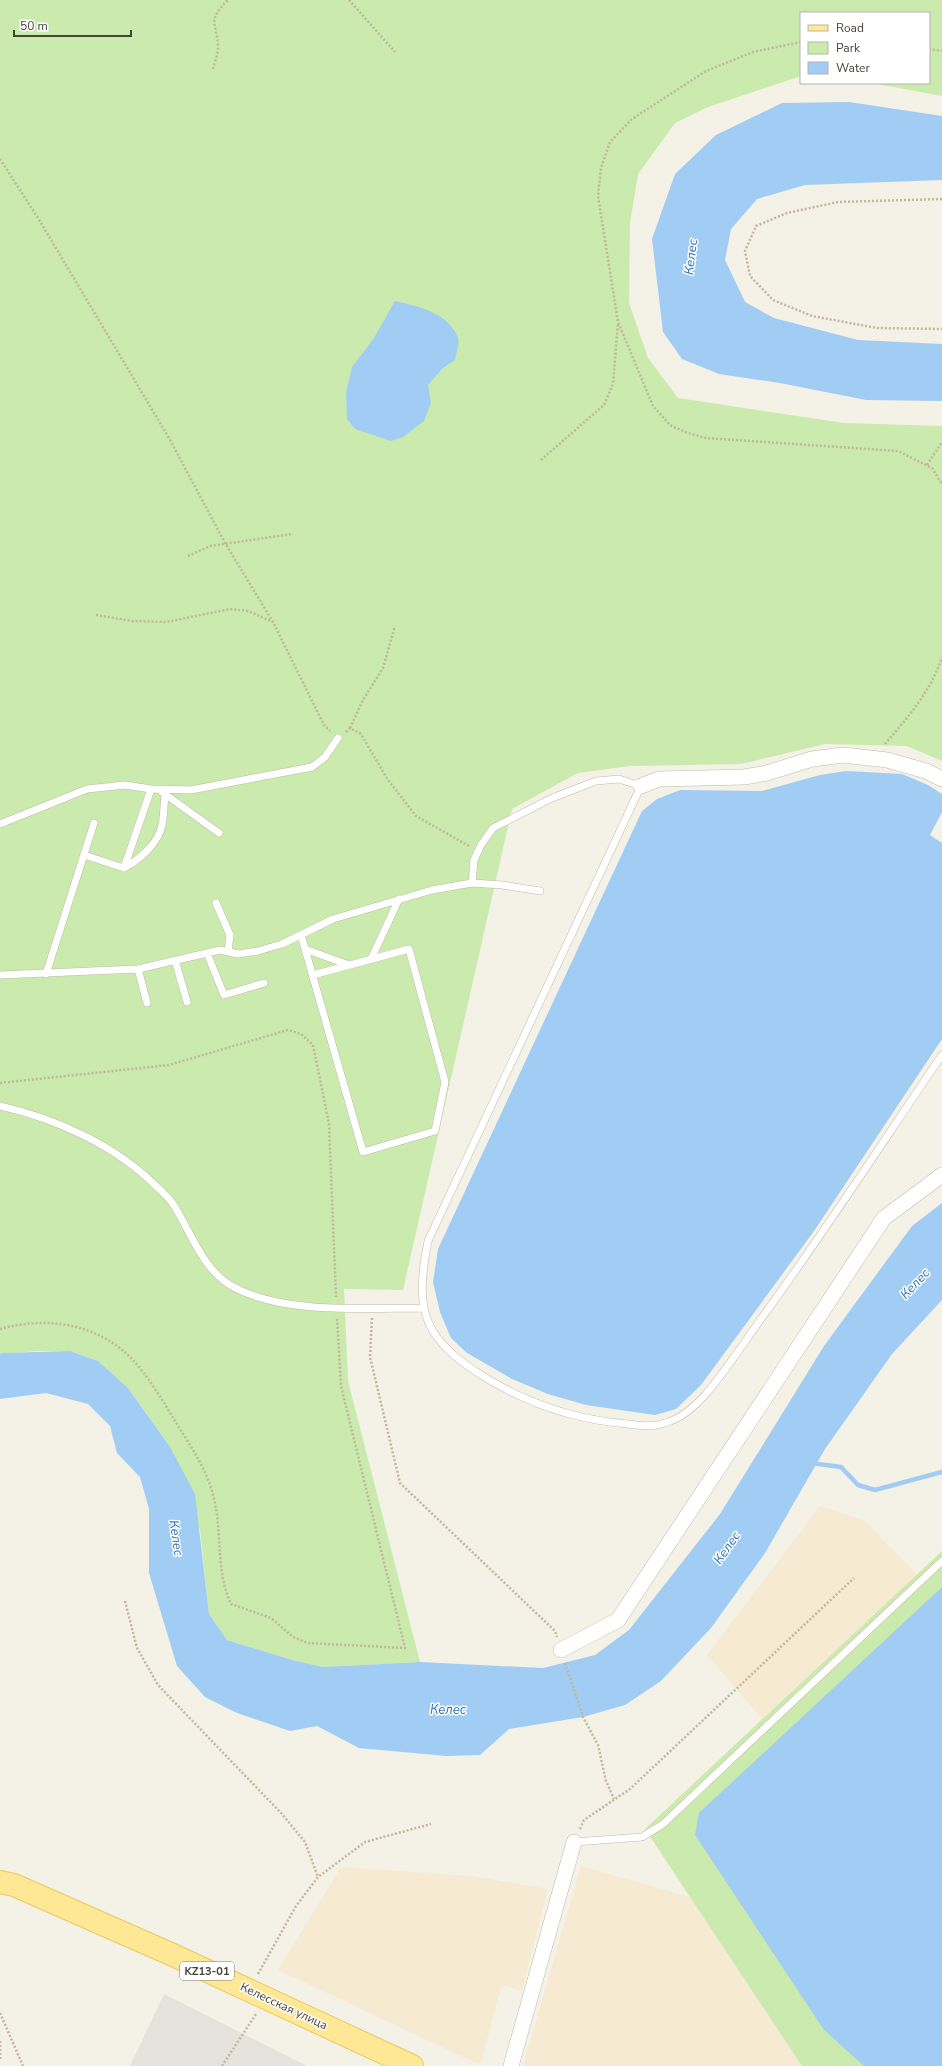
<svg xmlns="http://www.w3.org/2000/svg" width="942" height="2066" font-family="'Nunito Sans',sans-serif">
	<rect width="100%" height="100%" fill="#f4f1e7"/>
	<path fill="#f7ead2" d="M 820,1506 L 865,1521 L 917,1575 L 762,1719 L 707,1655 Z
		M 581,1866 L 690,1897 L 802,2066 L 523,2066 Z
		M 341,1867 L 471,1876 L 548,1889 L 522,1991 L 502,1985 L 480,2065 L 278,1970 Z"/>
	<path fill="#e6e2dc" d="M 164,1994 L 307,2066 L 130,2066 Z"/>
	<path fill="#cbeaae" d="M 0,0 L 942,0 L 942,96 L 872,83 L 929,83 L 929,13 L 801,13 L 801,76 L 708,107 L 675,123 L 638,174 L 630,223 L 629,303 L 648,358 L 678,398 L 844,423 L 942,426 L 942,761 L 907,746 L 825,744 L 741,764 L 630,766 L 578,773 L 512,809 L 403,1290 L 344,1289 L 348,1381 L 420,1662 L 323,1667 L 292,1660 L 227,1640 L 209,1614 L 200,1530 L 170,1447 L 128,1388 L 98,1361 L 70,1351 L 37,1351 L 0,1354 Z
		M 942,1551 L 942,2066 L 802,2066 L 645,1829 Z"/>
	<path fill="#a1ccf3" d="M 849,102 L 942,116 L 942,180 L 805,185 L 757,199 L 731,229 L 725,260 L 745,302 L 774,318 L 858,340 L 942,344 L 942,401 L 866,400 L 780,383 L 719,374 L 682,359 L 663,332 L 652,239 L 675,174 L 716,135 L 782,103 Z
		M 395,301 C 418,306 449,313 458,338 C 460,343 456,354 455,360 L 443,368 L 428,385 L 431,403 L 424,421 L 403,437 L 391,441 L 355,429 L 347,419 L 346,393 L 352,367 L 374,338 Z
		M 846,771 L 902,774 L 928,785 L 942,794 L 942,812 L 930,835 L 942,843 L 942,1039 L 814,1231 L 701,1385 L 676,1409 L 655,1415 L 586,1405 L 548,1394 L 512,1379 L 467,1353 L 451,1338 L 440,1312 L 433,1282 L 438,1249 L 642,811 L 657,799 L 680,790 L 762,791 L 820,775 Z
		M 942,1203 L 942,1300 L 892,1354 L 825,1449 L 765,1553 L 711,1628 L 661,1681 L 625,1705 L 583,1717 L 509,1729 L 480,1755 L 446,1756 L 359,1748 L 317,1726 L 290,1731 L 237,1713 L 205,1697 L 177,1666 L 149,1573 L 149,1509 L 140,1477 L 117,1453 L 110,1426 L 88,1404 L 46,1393 L 0,1399 L 0,1354 L 3,1353 L 70,1351 L 98,1361 L 128,1388 L 170,1447 L 195,1494 L 209,1614 L 227,1640 L 292,1660 L 323,1667 L 420,1662 L 543,1668 L 595,1655 L 629,1630 L 720,1514 L 824,1346 L 912,1226 Z
		M 942,1587 L 942,2066 L 864,2066 L 824,2030 L 695,1835 L 699,1813 Z"/>
	<g fill="none" stroke-linecap="round" stroke-linejoin="round">
		<path stroke="#a1ccf3" stroke-width="4.5" d="M 811,1463 L 841,1467 L 858,1485 L 875,1490 L 942,1472"/>
		<g stroke="#c0baa9" stroke-width="8">
			<path id="lane" d="M 162,792 L 219,833
				M 0,824 L 87,789 L 125,785 L 151,789 L 191,790 L 312,767 L 325,757 L 338,738
				M 84,855 L 124,868 L 151,789
				M 124,868 C 139,860 159,843 162,825 C 164,815 164,804 165,794
				M 472,883 L 474,860 L 481,845 L 493,828 L 552,798 L 596,781 L 619,779 L 641,786 L 428,1241 C 414,1312 423,1339 486,1378 C 529,1404 578,1420 628,1424 C 640,1426 654,1427 665,1423 C 680,1419 695,1406 705,1395 C 725,1372 743,1344 761,1319 C 824,1233 882,1143 942,1055
				M 216,903 L 230,935 L 228,951
				M 301,935 L 363,1152 L 435,1131 L 445,1082 L 409,949 L 313,975
				M 305,949 L 349,965
				M 207,953 L 224,995 L 264,983
				M 371,959 L 399,899
				M 175,960 L 187,1002
				M 138,969 L 147,1003
				M 46,974 L 94,823
				M 0,975 L 138,969 L 220,950 L 238,954 L 258,951 L 282,944 L 333,919 L 432,890 L 472,883 L 502,885 L 540,891
				M 0,1106 C 57,1119 115,1145 157,1187 C 162,1192 169,1198 173,1204 C 190,1230 202,1268 230,1285 C 282,1315 364,1308 423,1308
				M 574,1842 L 642,1837 L 663,1824 L 942,1561"/>
		</g>
		<g stroke="#c0baa9" stroke-width="16">
			<path id="street" d="M 641,786 L 659,779 L 744,777 L 767,773 L 812,759 L 843,755 L 887,760 L 926,771 L 942,779
				M 561,1650 L 618,1620 L 884,1218 L 942,1175
				M 511,2066 L 574,1842"/>
		</g>
		<g stroke="#e8c961" stroke-width="24">
			<path id="primary" d="M 0,1882 L 14,1885 L 173,1955 L 412,2066"/>
		</g>
		<path stroke="#c2b79a" stroke-width="2.5" stroke-dasharray="2 2" stroke-linecap="butt" d="M 349,0 L 395,52
			M 801,42 L 753,52 L 706,71 L 632,119 L 610,142 L 601,168 L 598,196 L 618,322 L 653,406 L 670,425 L 685,432 L 706,438 L 898,451 L 932,468 L 942,484
			M 929,49 L 942,51
			M 213,69 C 215,62 218,54 218,47 C 217,21 206,22 228,0
			M 0,159 L 38,218 L 169,438 L 225,543 L 273,622 L 324,725 L 330,731
			M 942,199 L 838,202 L 787,213 L 756,226 L 745,251 L 750,276 L 773,300 L 812,316 L 877,328 L 942,329
			M 541,460 L 604,405 L 613,384 L 618,323
			M 927,465 L 942,442
			M 188,556 L 210,546 L 292,534
			M 96,615 L 132,621 L 166,622 L 230,609 L 248,611 L 273,622
			M 350,728 L 363,700 L 383,668 L 395,626
			M 346,732 L 350,728 L 361,734 L 388,780 L 416,816 L 469,846
			M 885,744 C 908,717 931,691 942,657
			M 0,1083 L 169,1065 L 288,1030 L 301,1034 L 313,1045 L 329,1124 L 336,1297
			M 372,1318 L 370,1357 L 400,1483 L 555,1631 L 557,1637
			M 0,1329 C 46,1316 97,1323 132,1359 C 148,1376 163,1401 175,1421 C 191,1447 209,1472 215,1503 C 222,1537 216,1572 231,1604 L 271,1618 L 293,1637 L 308,1643 L 405,1648 L 341,1386 L 337,1318
			M 125,1601 L 137,1648 L 158,1685 L 282,1814 L 305,1842 L 318,1877
			M 565,1663 L 583,1717 L 598,1745 L 606,1781 L 614,1799
			M 580,1829 L 584,1820 L 630,1789 L 854,1578
			M 258,1974 L 296,1906 L 318,1877 L 365,1842 L 431,1824
			M 0,2013 L 23,2066
			M 0,2041 L 0,2059
			M 222,2066 L 256,2014"/>
		<use href="#lane" stroke="#fff" stroke-width="7"/>
		<use href="#street" stroke="#fff" stroke-width="15"/>
		<use href="#primary" stroke="#ffe895" stroke-width="22"/>
	</g>
	<g text-anchor="middle" dominant-baseline="central" stroke-width="3" stroke-linejoin="round" paint-order="stroke">
		<rect fill="#fff" stroke="#7e7b72" stroke-width="1" x="180" y="1962" width="54" height="18" rx="3"/>
		<g font-size="11" font-weight="bold" fill="#474236">
			<text x="207" y="1971">KZ13-01</text>
		</g>
		<g font-size="12" fill="#474236" stroke="#fff">
			<text transform="translate(284 2006) rotate(25)">Келесская улица</text>
		</g>
		<g font-size="13" font-style="italic" fill="#2b72b7" stroke="#fff">
			<text transform="translate(691 257) rotate(-83)">Келес</text>
			<text transform="translate(915 1284) rotate(-47)">Келес</text>
			<text transform="translate(176 1538) rotate(82)">Келес</text>
			<text transform="translate(727 1548) rotate(-55)">Келес</text>
			<text x="448" y="1710">Келес</text>
		</g>
	</g>
	<rect x="800" y="12" width="130" height="72" fill="#ffffff" stroke="#b5b3af"/>
	<rect x="808" y="25" width="20" height="6" fill="#ffe895" stroke="#b5b3af"/>
	<text x="836" y="32" font-size="12" fill="#474236">Road</text>
	<rect x="808" y="42" width="20" height="12" fill="#cbeaae" stroke="#b5b3af"/>
	<text x="836" y="52" font-size="12" fill="#474236">Park</text>
	<rect x="808" y="62" width="20" height="12" fill="#a1ccf3" stroke="#b5b3af"/>
	<text x="836" y="72" font-size="12" fill="#474236">Water</text>
	<path d="M14 30v6h117v-6" fill="none" stroke="#474236" stroke-width="2"/>
	<text x="20" y="30" font-size="12" fill="#474236" stroke="#ffffff" stroke-width="3" paint-order="stroke">50 m</text>
</svg>
